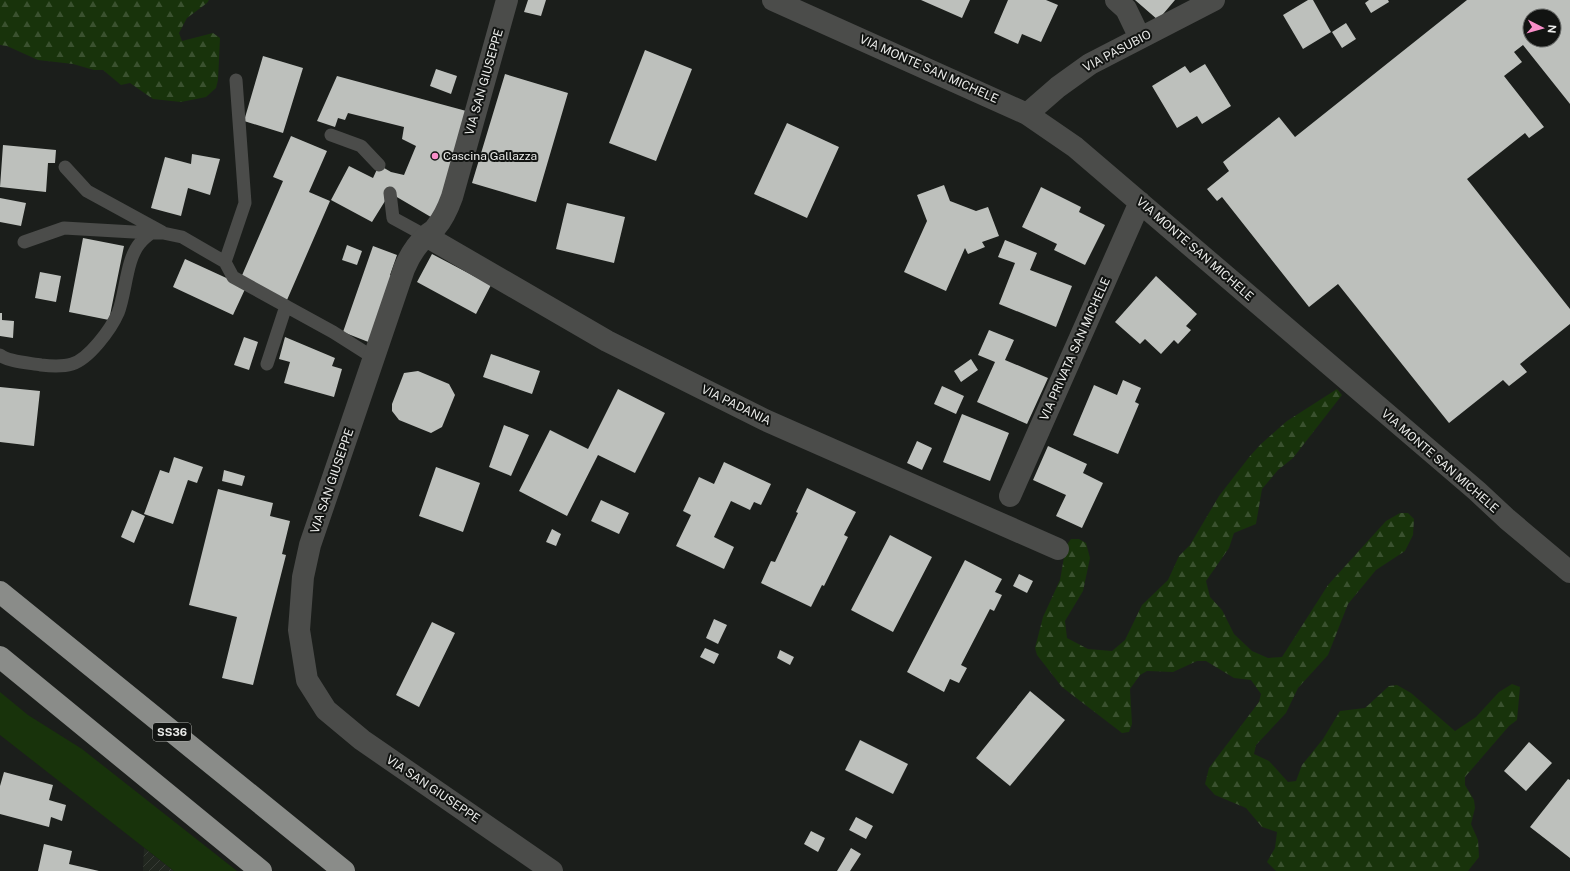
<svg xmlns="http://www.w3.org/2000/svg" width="1570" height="871" font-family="'Public Sans',sans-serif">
	<defs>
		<pattern id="industrial-furrows" width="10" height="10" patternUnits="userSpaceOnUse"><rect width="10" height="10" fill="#21271f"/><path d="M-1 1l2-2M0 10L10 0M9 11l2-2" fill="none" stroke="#373c35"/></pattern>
		<pattern id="forest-firs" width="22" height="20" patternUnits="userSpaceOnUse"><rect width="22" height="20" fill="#18330b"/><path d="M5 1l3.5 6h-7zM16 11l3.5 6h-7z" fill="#3a512f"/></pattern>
	</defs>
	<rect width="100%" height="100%" fill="#1b1e1b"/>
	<path fill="url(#industrial-furrows)" d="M 144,848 L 174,871 L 143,871 Z"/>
	<path fill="#18330b" d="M 0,692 L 28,715 L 82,749 L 237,871 L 174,871 L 0,735 Z"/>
	<path fill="url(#forest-firs)" d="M 0,0 L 209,0 L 207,3 L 187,18 L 179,33 L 182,41 L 213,33 L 220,38 L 218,80 L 216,88 L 206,97 L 181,102 L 153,99 L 130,83 L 121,85 L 103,70 L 94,70 L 73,64 L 38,60 L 7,46 L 0,45 Z
		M 1337,389 L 1342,395 L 1293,458 L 1278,470 L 1262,489 L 1256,524 L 1234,533 L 1229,548 L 1206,581 L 1210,597 L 1222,610 L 1234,634 L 1252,651 L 1268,658 L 1282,657 L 1328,585 L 1386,521 L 1400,513 L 1408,513 L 1414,519 L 1413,535 L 1405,551 L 1376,570 L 1348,604 L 1328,655 L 1298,688 L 1286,713 L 1256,745 L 1254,754 L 1269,761 L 1288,782 L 1296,781 L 1302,765 L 1323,739 L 1340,711 L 1365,708 L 1389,686 L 1397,685 L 1411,693 L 1455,731 L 1476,717 L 1499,692 L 1512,684 L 1520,687 L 1517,720 L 1509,726 L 1465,777 L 1465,785 L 1474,800 L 1475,808 L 1471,824 L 1478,840 L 1479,857 L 1468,871 L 1276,871 L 1267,862 L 1275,848 L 1277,832 L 1262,827 L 1246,808 L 1215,795 L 1205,784 L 1209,768 L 1259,702 L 1261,694 L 1251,680 L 1234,678 L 1206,661 L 1197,661 L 1173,672 L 1147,671 L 1140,675 L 1130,689 L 1132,724 L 1129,732 L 1122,733 L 1062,687 L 1037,655 L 1035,648 L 1043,617 L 1060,580 L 1066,546 L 1071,539 L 1079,539 L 1086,543 L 1090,558 L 1083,591 L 1065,621 L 1067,638 L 1088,649 L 1112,651 L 1125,640 L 1142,605 L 1168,580 L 1179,556 L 1190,545 L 1219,496 L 1250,456 L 1261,444 L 1287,421 Z"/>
	<path fill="#bdc0bc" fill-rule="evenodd" d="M 528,0 L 546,0 L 541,16 L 524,12 Z
		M 921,0 L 970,0 L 962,18 Z
		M 1008,0 L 1046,0 L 1058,5 L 1041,42 L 1022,34 L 1018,44 L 994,33 Z
		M 1135,0 L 1175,0 L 1158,20 Z
		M 1308,0 L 1313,0 L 1331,32 L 1303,49 L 1283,15 Z
		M 1369,0 L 1388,0 L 1389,2 L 1371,13 L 1365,3 Z
		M 1467,0 L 1570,0 L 1570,104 L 1523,45 L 1514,52 L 1522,62 L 1504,76 L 1544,127 L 1529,138 L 1525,133 L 1467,179 L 1570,309 L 1570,324 L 1520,364 L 1527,372 L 1509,386 L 1503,380 L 1449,423 L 1338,284 L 1309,307 L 1222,197 L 1217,201 L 1207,189 L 1229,171 L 1223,162 L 1279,117 L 1295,137 ZM 1530,16 L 1554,16 L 1554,40 L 1530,40 Z
		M 1346,23 L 1356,39 L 1342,48 L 1332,32 Z
		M 645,50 L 692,69 L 656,161 L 609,143 Z
		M 263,56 L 303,68 L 283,133 L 244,121 Z
		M 1205,64 L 1231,106 L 1202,124 L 1197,116 L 1177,128 L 1152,86 L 1185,66 L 1190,73 Z
		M 436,69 L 457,76 L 451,94 L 430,86 Z
		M 505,74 L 568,93 L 536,202 L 472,183 Z
		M 337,76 L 470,112 L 436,220 L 390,193 L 372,222 L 331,200 L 349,166 L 373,178 L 379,165 L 391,172 L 404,175 L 416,146 L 402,139 L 404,127 L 348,113 L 345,120 L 338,118 L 335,127 L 317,121 Z
		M 787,123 L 839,147 L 807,218 L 754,194 Z
		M 291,136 L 327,151 L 309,192 L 330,201 L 287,300 L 240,280 L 283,181 L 273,177 Z
		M 3,145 L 56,150 L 55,163 L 48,163 L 46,192 L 0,187 Z
		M 192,154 L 220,159 L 210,195 L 188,188 L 181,216 L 151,208 L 165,157 L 191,164 Z
		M 944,185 L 950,201 L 976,211 L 988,207 L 999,236 L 982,242 L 985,247 L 968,254 L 965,248 L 946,291 L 904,272 L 927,221 L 917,195 Z
		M 1041,187 L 1081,207 L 1079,212 L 1105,225 L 1085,265 L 1054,250 L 1057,244 L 1022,227 Z
		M 0,198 L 26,203 L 21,226 L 0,222 Z
		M 567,203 L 625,217 L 614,263 L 556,249 Z
		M 83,238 L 124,246 L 109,320 L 69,312 Z
		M 1005,240 L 1037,253 L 1030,270 L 1072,286 L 1056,327 L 999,304 L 1015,263 L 998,257 Z
		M 347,245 L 362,251 L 357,265 L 342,260 Z
		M 373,246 L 397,255 L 390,275 L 394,277 L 371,343 L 343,332 Z
		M 432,254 L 491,285 L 476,314 L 417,282 Z
		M 185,259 L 246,287 L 233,315 L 173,287 Z
		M 40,272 L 61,276 L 56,302 L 35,298 Z
		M 1156,276 L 1197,314 L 1186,326 L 1191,330 L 1178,344 L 1174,340 L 1161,354 L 1145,339 L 1140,344 L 1115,322 Z
		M 0,313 L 2,313 L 2,320 L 14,321 L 13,338 L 0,336 Z
		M 989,330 L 1014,340 L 1005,360 L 1048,378 L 1027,424 L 977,402 L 995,362 L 978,355 Z
		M 244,337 L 258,342 L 249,370 L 234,365 Z
		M 285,337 L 335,358 L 332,366 L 342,369 L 334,397 L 284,383 L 290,362 L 279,359 Z
		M 491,354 L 540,371 L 532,394 L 483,377 Z
		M 971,359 L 978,370 L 961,382 L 954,371 Z
		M 418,371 L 449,384 L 455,395 L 442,427 L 431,433 L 399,420 L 392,411 L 392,404 L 404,373 Z
		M 1123,380 L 1141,388 L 1135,402 L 1139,404 L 1118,454 L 1073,435 L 1094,385 L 1117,395 Z
		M 942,386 L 964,396 L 956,414 L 934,404 Z
		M 0,387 L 40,391 L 34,446 L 0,442 Z
		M 618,389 L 665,413 L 635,473 L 598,455 L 567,516 L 519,491 L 550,430 L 588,449 Z
		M 962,414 L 1009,433 L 990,481 L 943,462 Z
		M 504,425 L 529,435 L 511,476 L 489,467 Z
		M 917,441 L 932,448 L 922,470 L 907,463 Z
		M 1048,446 L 1087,464 L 1083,473 L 1103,483 L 1082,528 L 1056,516 L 1066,495 L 1033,480 Z
		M 174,457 L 203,467 L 197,483 L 188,480 L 173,524 L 144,514 L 160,470 L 169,473 Z
		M 724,462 L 771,484 L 761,505 L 754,502 L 750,510 L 731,501 L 714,537 L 734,547 L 724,569 L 676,546 L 691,515 L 683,511 L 699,477 L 714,484 Z
		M 436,467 L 480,483 L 463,532 L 419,516 Z
		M 224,470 L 245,476 L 242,486 L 222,481 Z
		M 807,488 L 856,512 L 844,535 L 848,537 L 824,586 L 822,585 L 811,607 L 761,583 L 771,561 L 775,562 L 798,513 L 796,512 Z
		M 218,489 L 273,503 L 270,516 L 290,521 L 282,554 L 286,555 L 253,685 L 222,678 L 237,617 L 189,605 Z
		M 601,500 L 629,513 L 619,534 L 591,521 Z
		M 132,510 L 145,516 L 134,543 L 121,537 Z
		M 552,529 L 561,534 L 556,546 L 546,542 Z
		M 890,535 L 932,557 L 893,632 L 851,610 Z
		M 965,560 L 1002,579 L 995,592 L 1002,595 L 994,611 L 990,609 L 961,665 L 967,668 L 959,683 L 950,679 L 944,692 L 907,672 Z
		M 1019,574 L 1033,581 L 1027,593 L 1013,586 Z
		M 714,619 L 727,625 L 718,644 L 706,638 Z
		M 432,622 L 455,633 L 419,707 L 396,695 Z
		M 705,648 L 719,654 L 714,664 L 700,657 Z
		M 780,650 L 794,657 L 790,665 L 777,658 Z
		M 1030,691 L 1065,720 L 1010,786 L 976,758 Z
		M 860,740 L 908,764 L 893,794 L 845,770 Z
		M 1529,742 L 1552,763 L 1526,791 L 1504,771 Z
		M 4,772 L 53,785 L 49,800 L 66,805 L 62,821 L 51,817 L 49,827 L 0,814 L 0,786 Z
		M 1568,779 L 1570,780 L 1570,858 L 1530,827 Z
		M 856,817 L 873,826 L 866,839 L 849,830 Z
		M 811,831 L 825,838 L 818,852 L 804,844 Z
		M 44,844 L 72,851 L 69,864 L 99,871 L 38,871 Z
		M 851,848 L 861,854 L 850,871 L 837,871 Z"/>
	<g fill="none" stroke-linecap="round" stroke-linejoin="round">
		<path stroke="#4b4c4a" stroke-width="13" d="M 331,135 L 361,146 L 379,165
			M 65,167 L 87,191 L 162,232
			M 390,193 L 393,218 L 426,236
			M 24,242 L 64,228 L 151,233
			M 225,262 L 233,277 L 333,332 L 374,358
			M 0,355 C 8,362 30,363 41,365 C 50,366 62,367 72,364 C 89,359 111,329 118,313 C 126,293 126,259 140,243 C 143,239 147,236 151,233 L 163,233 L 182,237 L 225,262 L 245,203 L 236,80
			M 267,364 L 286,306"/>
		<path stroke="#4b4c4a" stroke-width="22" d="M 507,0 L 452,197 C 448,208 444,218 436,227 C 434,231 430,232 427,235 C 416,245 409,257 404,269 L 310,545 L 303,577 L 299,630 L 307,680 L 326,710 L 362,740 L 552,871
			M 773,0 L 1027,114 L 1075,147 L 1477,491 L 1507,519 L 1570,572
			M 1116,0 L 1126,9 L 1140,38
			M 1027,114 L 1058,87 L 1090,64 L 1214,0
			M 426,236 L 607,341 L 765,420 L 1058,549
			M 1010,496 L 1140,202"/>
		<path stroke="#8a8c89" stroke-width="22" d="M 0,592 L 344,871
			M 0,657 L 261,871"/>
	</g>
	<circle fill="#f98fc9" stroke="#121412" stroke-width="1.5" cx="435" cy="156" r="4"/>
	<g text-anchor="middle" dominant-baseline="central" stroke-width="4" stroke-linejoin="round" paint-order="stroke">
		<rect fill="#121412" stroke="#a9aaa8" stroke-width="1" x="153" y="723" width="38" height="18" rx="3"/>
		<g font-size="11" font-weight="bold" fill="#eaebe9">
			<text x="172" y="732">SS36</text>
		</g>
		<g font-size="12" fill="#eaebe9" stroke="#121412">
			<text transform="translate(1117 51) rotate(-28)">VIA PASUBIO</text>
			<text transform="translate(929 69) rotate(24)">VIA MONTE SAN MICHELE</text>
			<text transform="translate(484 82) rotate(-74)">VIA SAN GIUSEPPE</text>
			<text transform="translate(1195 249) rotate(41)">VIA MONTE SAN MICHELE</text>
			<text transform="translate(1075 349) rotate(-66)">VIA PRIVATA SAN MICHELE</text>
			<text transform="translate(736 405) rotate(26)">VIA PADANIA</text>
			<text transform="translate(1440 461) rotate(41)">VIA MONTE SAN MICHELE</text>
			<text transform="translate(332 481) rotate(-71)">VIA SAN GIUSEPPE</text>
			<text transform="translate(433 789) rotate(34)">VIA SAN GIUSEPPE</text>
		</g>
		<g font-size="12" fill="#eaebe9" stroke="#121412" text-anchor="start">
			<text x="443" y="156">Cascina Gallazza</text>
		</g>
	</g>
	<g transform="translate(1542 28) rotate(96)"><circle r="19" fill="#121412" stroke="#686a68"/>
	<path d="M0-3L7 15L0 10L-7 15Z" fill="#f98fc9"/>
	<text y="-6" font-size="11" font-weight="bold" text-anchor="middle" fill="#eaebe9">N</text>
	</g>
</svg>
